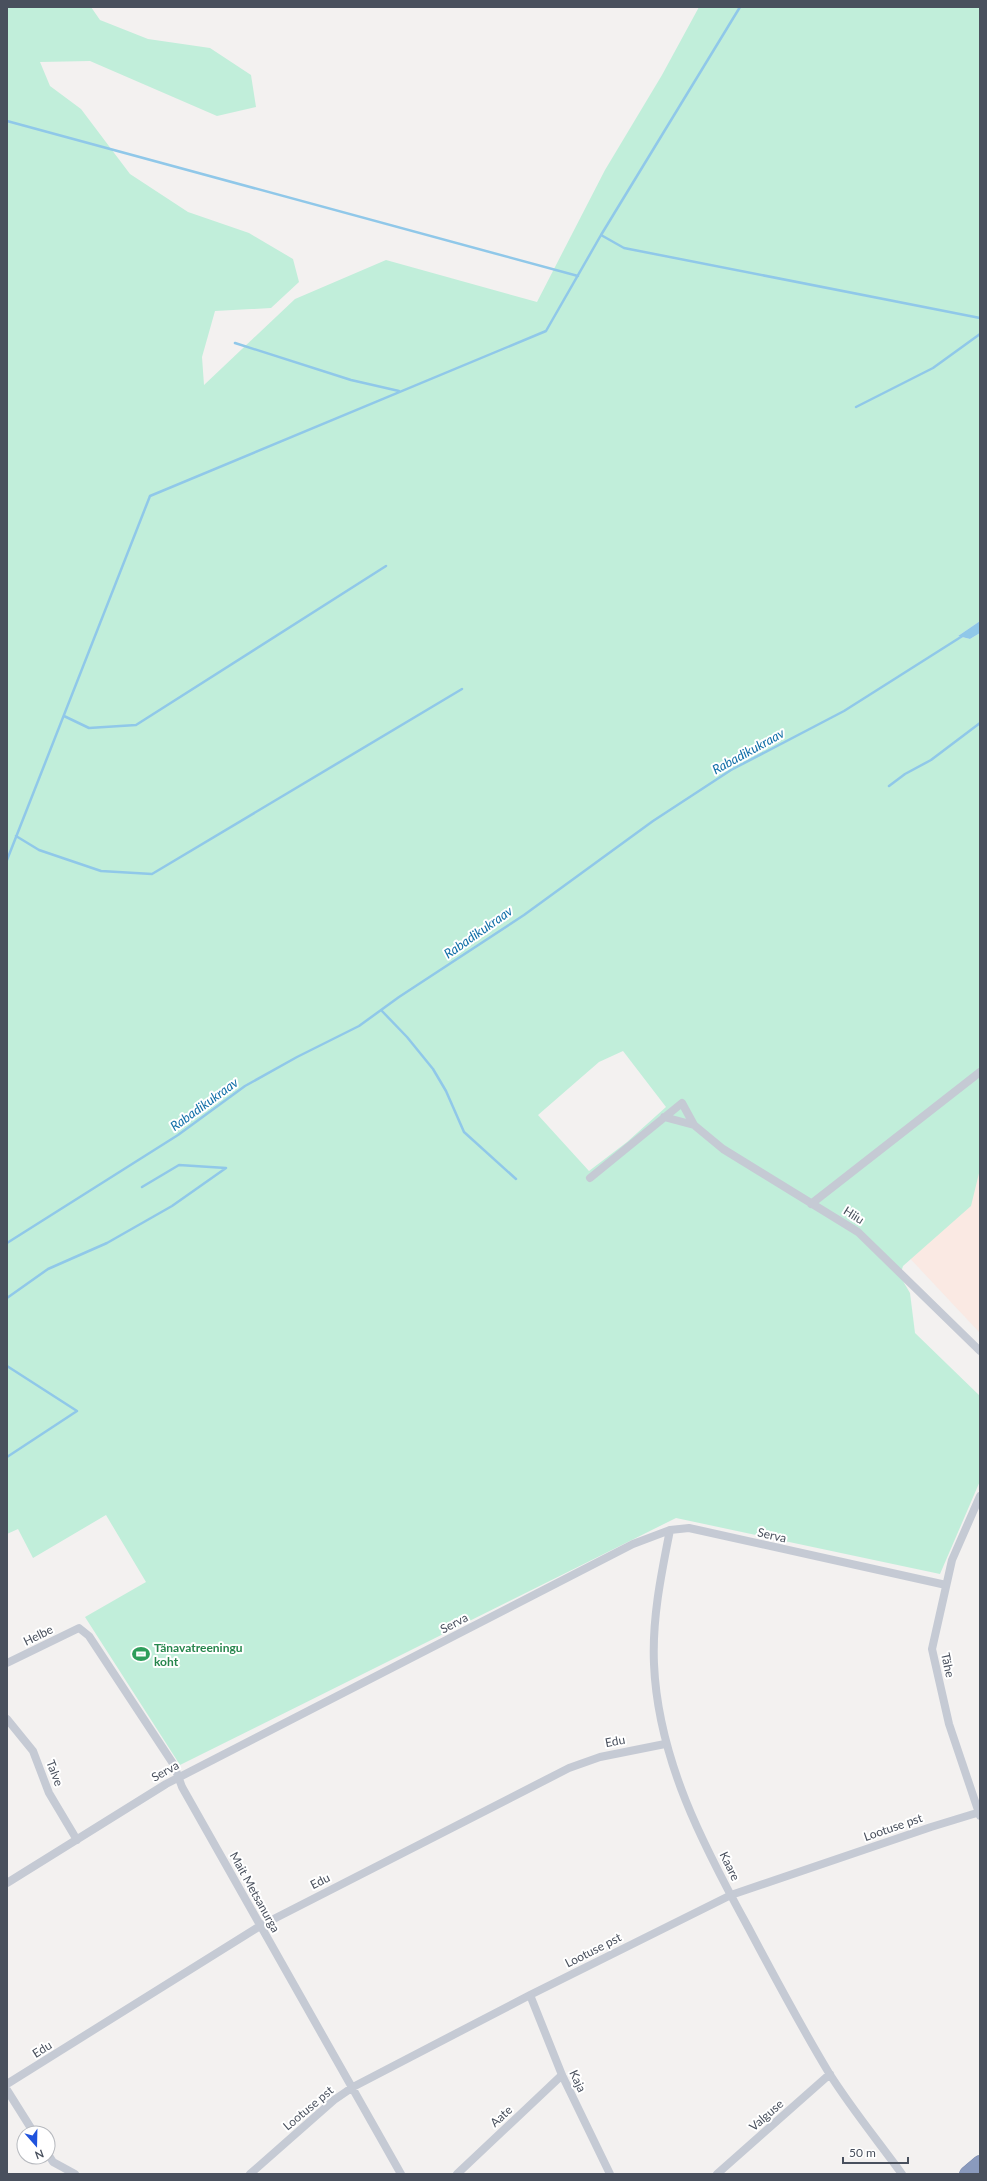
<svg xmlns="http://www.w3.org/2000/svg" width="987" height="2181" font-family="Lato,sans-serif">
	<rect width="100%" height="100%" fill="#f3f1f0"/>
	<path fill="#fae9e3" d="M 980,1081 L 980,1333 L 842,1186 Z"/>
	<path fill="#c1eeda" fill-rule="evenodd" d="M 7,7 L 91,7 L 100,20 L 148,39 L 210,48 L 251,75 L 256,107 L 217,116 L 90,61 L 40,62 L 50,86 L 81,109 L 130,174 L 188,212 L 249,233 L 293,259 L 299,282 L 271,308 L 215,311 L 202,357 L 204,385 L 295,299 L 386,260 L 537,302 L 605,170 L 662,75 L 699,7 L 980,7 L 980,621 L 958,636 L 970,639 L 980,633 L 980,1169 L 971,1206 L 903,1266 L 900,1276 L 910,1293 L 915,1333 L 980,1396 L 980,1481 L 940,1574 L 676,1518 L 180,1765 L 85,1617 L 146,1582 L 106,1515 L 33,1558 L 18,1529 L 7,1534 ZM 623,1051 L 666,1107 L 627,1142 L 589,1171 L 538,1115 L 599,1062 Z"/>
	<path fill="#90c8e9" d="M 980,621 L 980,633 L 970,639 L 958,636 Z"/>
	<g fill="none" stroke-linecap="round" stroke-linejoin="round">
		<path stroke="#90c8e9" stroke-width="2.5" d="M 7,121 L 578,276
			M 601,235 L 624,248 L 980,318
			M 235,343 L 351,380 L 399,391
			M 856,407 L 933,368 L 980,334
			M 64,716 L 89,728 L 136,725 L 386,566
			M 889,786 L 905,774 L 931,760 L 980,723
			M 16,836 L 39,850 L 101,871 L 152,874 L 462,689
			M 7,860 L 150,496 L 546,331 L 601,235 L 740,7
			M 381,1010 L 407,1037 L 433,1069 L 446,1091 L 464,1132 L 516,1179
			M 7,1243 L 178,1135 L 245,1086 L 297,1057 L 359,1026 L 399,997 L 524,915 L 653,821 L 731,770 L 844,711 L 964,635
			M 7,1298 L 48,1269 L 107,1243 L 172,1206 L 226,1168 L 179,1165 L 142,1187
			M 7,1366 L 77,1411 L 7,1457"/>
		<g stroke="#7585a9" stroke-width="16">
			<path id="highway" d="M 967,2174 L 980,2163"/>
		</g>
		<path stroke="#c5cad4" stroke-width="8" d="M 664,1117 L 694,1125
			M 590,1178 L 682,1103 L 694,1125 L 723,1149 L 858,1232 L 980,1351
			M 811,1204 L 980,1072
			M 670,1530 C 661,1575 652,1619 654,1664 C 658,1759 703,1845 748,1927 C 774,1976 800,2025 829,2073 C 851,2108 878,2141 902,2174
			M 7,1663 L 79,1628 L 89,1636 L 174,1765 L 182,1787 L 401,2174
			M 7,1719 L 33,1751 L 49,1793 L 77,1840
			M 980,1816 L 949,1724 L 932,1649 L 952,1560 L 980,1496
			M 7,1883 L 166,1784 L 633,1544 L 670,1530 L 689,1528 L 946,1585
			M 530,1995 L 562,2075 L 610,2174
			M 7,2084 L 260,1926 L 569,1768 L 600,1757 L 665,1744
			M 7,2090 L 34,2133
			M 48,2154 L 53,2162 L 75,2174
			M 250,2174 L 334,2100 L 353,2087 L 530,1995 L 731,1895 L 931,1827 L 980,1812
			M 457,2174 L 562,2075
			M 717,2174 L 830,2074"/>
		<use href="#highway" stroke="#8a9abd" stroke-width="15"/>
	</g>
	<defs>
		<g id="stadium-bare" transform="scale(1.38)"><path d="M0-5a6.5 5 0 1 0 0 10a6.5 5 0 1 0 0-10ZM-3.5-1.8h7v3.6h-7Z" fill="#2e9e5b" stroke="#fff" stroke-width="2.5" paint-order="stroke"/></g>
	</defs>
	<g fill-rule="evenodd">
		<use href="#stadium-bare" x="141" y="1654"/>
	</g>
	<g text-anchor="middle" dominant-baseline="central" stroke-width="4" stroke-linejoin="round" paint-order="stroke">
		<g font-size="12" fill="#49505d" stroke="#fff">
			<text transform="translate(854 1215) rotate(32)">Hiiu</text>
			<text transform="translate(772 1535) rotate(13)">Serva</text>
			<text transform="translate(454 1623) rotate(-27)">Serva</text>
			<text transform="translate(38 1635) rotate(-26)">Helbe</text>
			<text transform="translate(948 1665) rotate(78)">Tähe</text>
			<text transform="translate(615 1741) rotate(-11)">Edu</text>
			<text transform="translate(165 1771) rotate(-29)">Serva</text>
			<text transform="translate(55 1773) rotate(69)">Talve</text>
			<text transform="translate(893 1827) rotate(-19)">Lootuse pst</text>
			<text transform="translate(730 1866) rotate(64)">Kaare</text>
			<text transform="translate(320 1881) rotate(-27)">Edu</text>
			<text transform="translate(255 1892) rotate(61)">Mait Metsanurga</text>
			<text transform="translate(593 1950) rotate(-27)">Lootuse pst</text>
			<text transform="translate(42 2049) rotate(-32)">Edu</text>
			<text transform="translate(578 2081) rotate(65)">Kaja</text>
			<text transform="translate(308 2108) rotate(-40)">Lootuse pst</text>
			<text transform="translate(766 2115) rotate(-41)">Valguse</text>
			<text transform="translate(501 2116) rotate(-43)">Aate</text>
		</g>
		<g font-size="12" font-weight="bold" fill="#27864d" stroke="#fff" text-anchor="start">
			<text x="154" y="1647">Tänavatreeningu<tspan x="154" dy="14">koht</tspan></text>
		</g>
		<g font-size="13" font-style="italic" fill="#126fa8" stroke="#fff">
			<text transform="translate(748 751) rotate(-29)">Rabadikukraav</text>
			<text transform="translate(478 932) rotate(-35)">Rabadikukraav</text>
			<text transform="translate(204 1104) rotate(-36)">Rabadikukraav</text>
		</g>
	</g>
	<rect width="987" height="2181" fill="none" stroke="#49505d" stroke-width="16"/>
	<g transform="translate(36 2145) rotate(160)"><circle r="19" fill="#ffffff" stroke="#b6b9be"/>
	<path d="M0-3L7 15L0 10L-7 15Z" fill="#2053dd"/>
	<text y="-6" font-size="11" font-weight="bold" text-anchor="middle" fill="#49505d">N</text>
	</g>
	<path d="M843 2157v6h65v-6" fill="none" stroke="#49505d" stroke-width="2"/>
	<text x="849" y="2157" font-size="12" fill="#49505d" stroke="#ffffff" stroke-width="3" paint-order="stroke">50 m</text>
</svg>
